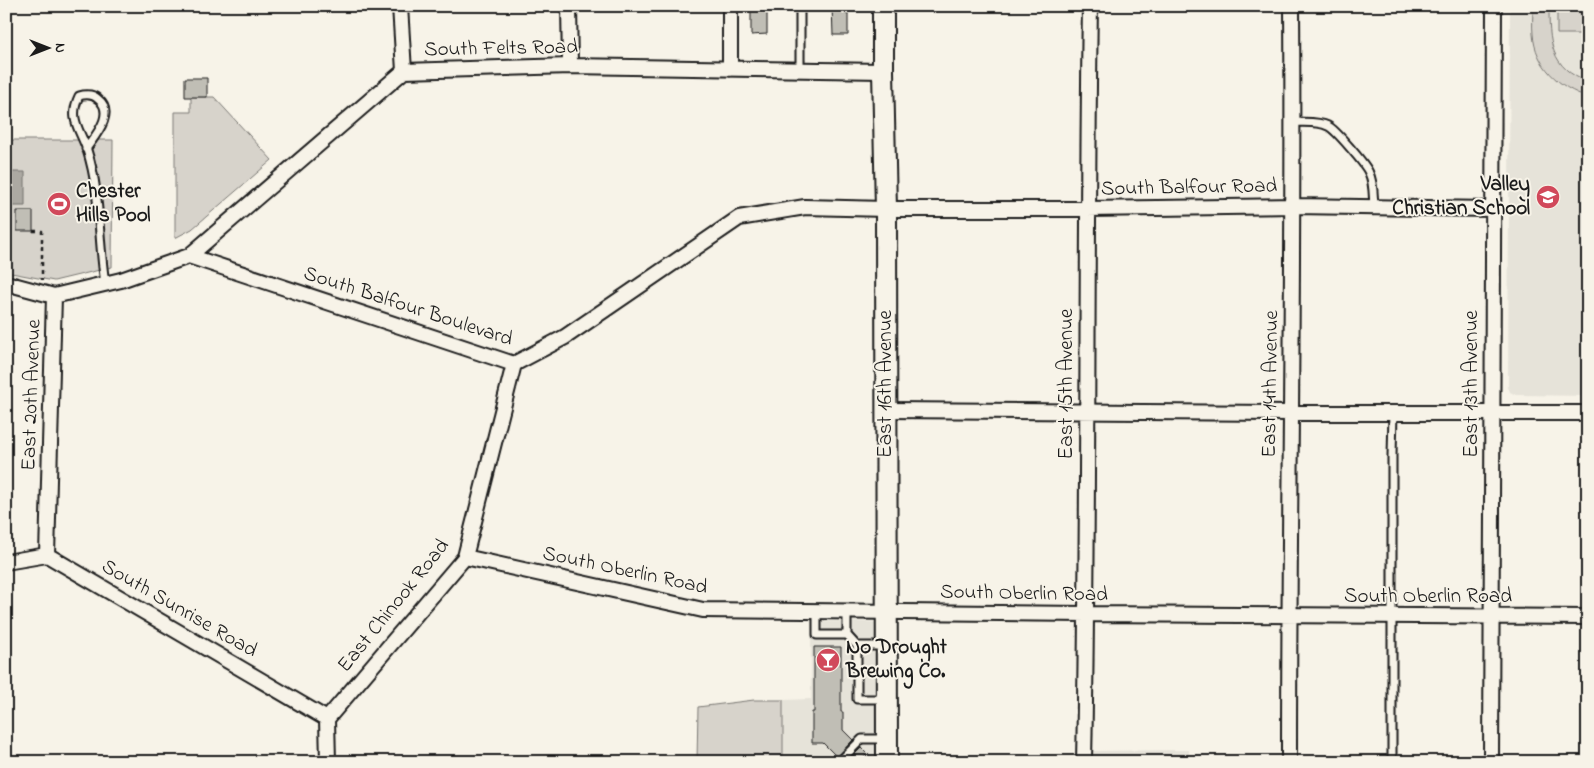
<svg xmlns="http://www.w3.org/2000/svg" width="1594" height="768" font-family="'Indie Flower',sans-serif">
	<rect width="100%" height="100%" fill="#f7f3e8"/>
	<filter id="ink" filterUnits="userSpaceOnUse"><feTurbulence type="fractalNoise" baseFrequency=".02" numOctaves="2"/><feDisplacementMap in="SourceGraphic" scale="10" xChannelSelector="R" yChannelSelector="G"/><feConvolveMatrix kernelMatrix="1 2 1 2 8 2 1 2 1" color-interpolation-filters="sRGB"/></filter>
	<g filter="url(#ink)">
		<path fill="#e6e3d9" d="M 1510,6 L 1588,6 L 1588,396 L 1516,395 L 1510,392 L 1508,387 Z
			M 811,621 L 875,622 L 875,762 L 783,762 L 783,700 L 811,699 Z
			M 1189,750 L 1189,762 L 1094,762 L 1094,751 Z"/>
		<path fill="#d7d3cb" stroke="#7a7874" d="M 1533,6 L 1549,6 C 1549,41 1550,68 1588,82 L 1588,97 C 1559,88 1535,65 1533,34 C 1532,25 1533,15 1533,6 Z
			M 1557,6 L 1588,6 L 1588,34 L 1557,34 Z
			M 191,97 L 214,97 L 272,160 L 192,229 L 175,238 L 175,112 L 191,112 Z
			M 6,140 L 113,140 L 112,267 L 54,281 L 6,272 Z
			M 754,700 L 783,700 L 783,762 L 697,762 L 698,707 Z"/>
		<path fill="#aca9a2" stroke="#72716c" d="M 8,172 L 25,172 L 25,206 L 8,206 Z"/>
		<path fill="#c0beb5" stroke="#1c1c1c" d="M 751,6 L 767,6 L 767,34 L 751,35 Z
			M 832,6 L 846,6 L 846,14 L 848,14 L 848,35 L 833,35 Z
			M 185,78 L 207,78 L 207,97 L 185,97 Z
			M 17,211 L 33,211 L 33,231 L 17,231 Z
			M 814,647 L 841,647 L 841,712 L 843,712 L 843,730 L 853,740 L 837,757 L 823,743 L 812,743 L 812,712 L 814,712 Z
			M 861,748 L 867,754 L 859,762 L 847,762 Z"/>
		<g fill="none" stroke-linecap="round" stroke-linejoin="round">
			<g stroke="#1c1c1c" stroke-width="11">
				<path id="lane" d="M 800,70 L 800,6
					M 1293,122 C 1304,123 1318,121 1328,126 C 1335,129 1366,165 1369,173 C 1374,183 1373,196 1374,207
					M 86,149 C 95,136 116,113 98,99 C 93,94 86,94 79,96 C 68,119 80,129 87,150 C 101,193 98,239 105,283
					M 817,611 L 817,635 L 847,635 L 857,646 L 857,699 L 885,699
					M 847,612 L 847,635
					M 857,646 L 884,646
					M 839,762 L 862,739 L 884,739
					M 1392,762 L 1392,456 L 1393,412"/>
			</g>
			<g stroke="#1c1c1c" stroke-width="18">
				<path id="street" d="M 400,6 L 404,71
					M 569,6 L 570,66
					M 730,69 L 730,6
					M 189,256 L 404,71 L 570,66 L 883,71
					M 6,283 L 54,296 L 121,280 L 189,256 L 514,364 L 565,337 L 739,218 L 805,207 L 886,209 L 1087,209 L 1294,206 L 1492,209
					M 886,410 L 1290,413 L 1588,413
					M 47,555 L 54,296
					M 465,557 L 703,610 L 1087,614 L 1588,617
					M 6,562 L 47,555 L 327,719
					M 327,719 L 465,557 L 514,364
					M 327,719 L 328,762
					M 1084,762 C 1089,510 1086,258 1090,6
					M 1289,762 C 1289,510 1294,258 1292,6
					M 1491,762 L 1494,6"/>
			</g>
			<g stroke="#1c1c1c" stroke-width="24">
				<path id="secondary" d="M 883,6 L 883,71 L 886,209 L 887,762"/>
			</g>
			<path stroke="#1c1c1c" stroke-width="2.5" stroke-dasharray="4 4" stroke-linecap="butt" d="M 33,231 L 42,231 L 42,280"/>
			<use href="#lane" stroke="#f7f3e8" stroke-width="7"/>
			<use href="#street" stroke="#f7f3e8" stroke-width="14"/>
			<use href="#secondary" stroke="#f7f3e8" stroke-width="20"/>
		</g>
	</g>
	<defs>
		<g id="school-disc" transform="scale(1.25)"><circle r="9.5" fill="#d1495b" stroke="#f7f3e8"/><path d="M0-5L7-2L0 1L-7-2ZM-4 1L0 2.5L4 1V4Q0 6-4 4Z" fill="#fff"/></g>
		<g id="stadium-disc" transform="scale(1.25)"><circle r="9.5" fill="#d1495b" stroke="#f7f3e8"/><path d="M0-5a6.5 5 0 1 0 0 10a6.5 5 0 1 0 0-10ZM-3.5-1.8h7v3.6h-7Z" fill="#fff"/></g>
		<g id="bar-disc" transform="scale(1.25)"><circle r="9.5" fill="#d1495b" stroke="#f7f3e8"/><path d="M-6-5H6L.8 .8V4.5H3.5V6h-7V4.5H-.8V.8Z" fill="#fff"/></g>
	</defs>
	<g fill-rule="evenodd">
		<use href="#school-disc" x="1548" y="197"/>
		<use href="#stadium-disc" x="59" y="204"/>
		<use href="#bar-disc" x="828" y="660"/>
	</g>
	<g text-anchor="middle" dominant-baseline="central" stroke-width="4" stroke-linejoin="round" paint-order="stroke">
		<g font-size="21" fill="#1c1c1c" stroke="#f7f3e8">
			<text transform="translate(501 49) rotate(-1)">South Felts Road</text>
			<text transform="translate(1189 188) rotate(-1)">South Balfour Road</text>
			<text transform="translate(408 307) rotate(18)">South Balfour Boulevard</text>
			<text transform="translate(886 384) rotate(-90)">East 16th Avenue</text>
			<text transform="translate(1067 384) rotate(-90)">East 15th Avenue</text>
			<text transform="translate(1271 384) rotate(-89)">East 14th Avenue</text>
			<text transform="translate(1472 384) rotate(-90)">East 13th Avenue</text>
			<text transform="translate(32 395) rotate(-88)">East 20th Avenue</text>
			<text transform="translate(625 571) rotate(12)">South Oberlin Road</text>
			<text transform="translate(1024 594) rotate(1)">South Oberlin Road</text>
			<text x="1428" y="597">South Oberlin Road</text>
			<text transform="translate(394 606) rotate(-51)">East Chinook Road</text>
			<text transform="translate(179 609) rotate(30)">South Sunrise Road</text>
		</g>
		<g font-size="21" font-weight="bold" fill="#1c1c1c" stroke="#f7f3e8" text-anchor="start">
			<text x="1530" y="185" text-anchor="end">Valley<tspan x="1530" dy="24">Christian School</tspan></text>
			<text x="76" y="192">Chester<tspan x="76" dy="24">Hills Pool</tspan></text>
			<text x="846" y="648">No Drought<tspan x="846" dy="24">Brewing Co.</tspan></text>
		</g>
	</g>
	<rect width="1594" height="768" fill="none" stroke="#f7f3e8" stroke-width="25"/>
	<rect x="12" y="12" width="1569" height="743" fill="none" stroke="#1c1c1c" stroke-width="2" filter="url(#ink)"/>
	<g transform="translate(48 48) rotate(90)" stroke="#f7f3e8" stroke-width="4" paint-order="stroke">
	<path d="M0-4L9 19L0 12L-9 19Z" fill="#1c1c1c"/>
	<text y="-8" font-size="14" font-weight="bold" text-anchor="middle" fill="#1c1c1c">N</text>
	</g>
</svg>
